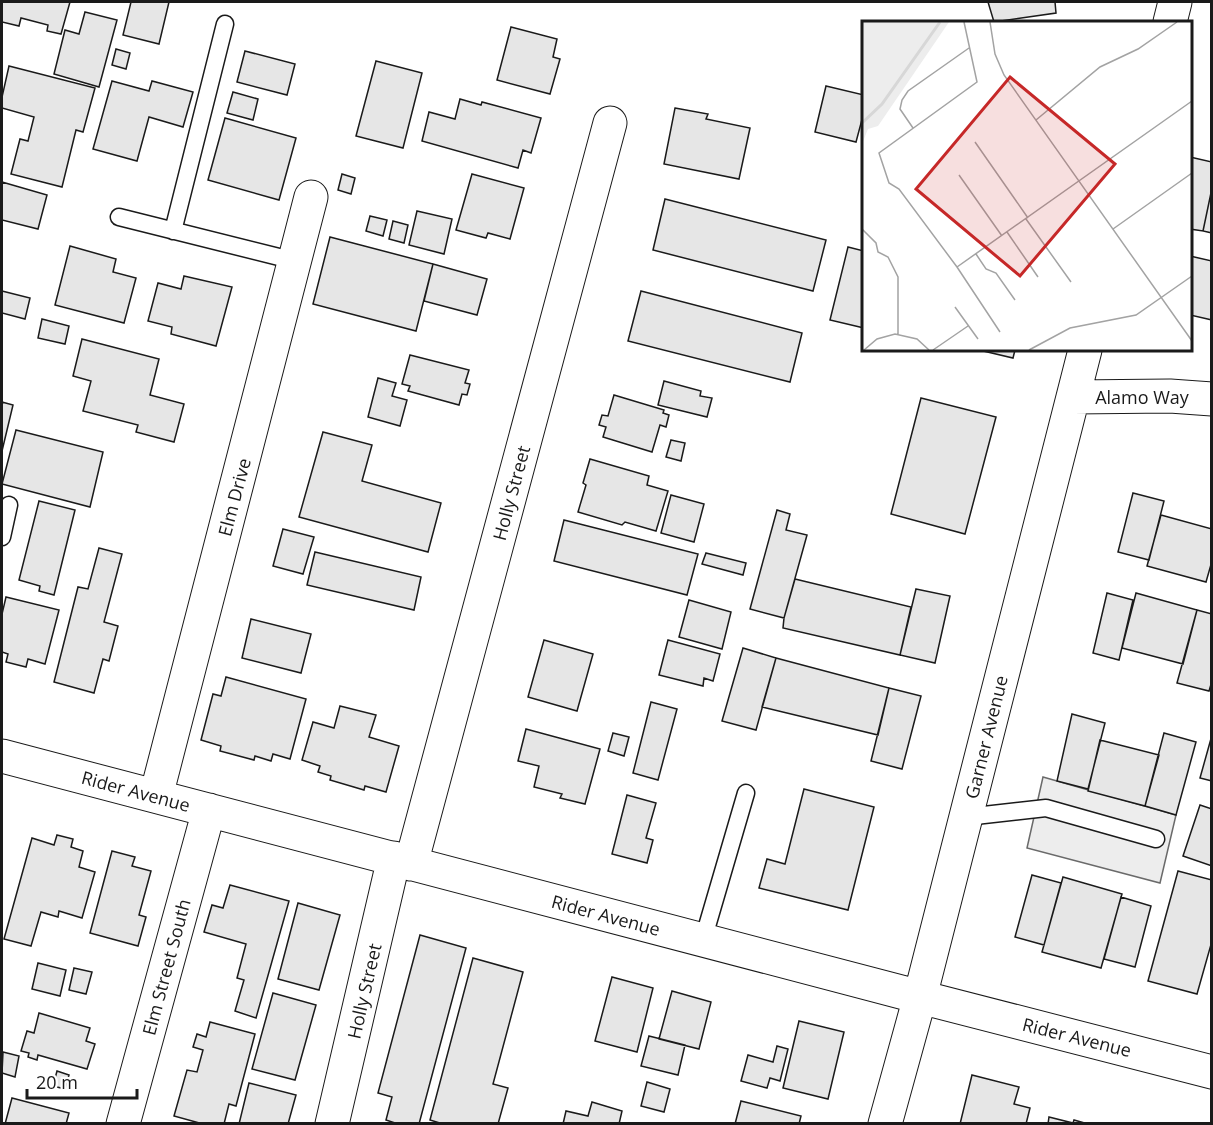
<svg xmlns="http://www.w3.org/2000/svg" width="1213" height="1125" font-family="'Open Sans',sans-serif">
	<rect width="100%" height="100%" fill="#fff"/>
	<path fill="#ededed" stroke="#6a6a6a" stroke-width="1.5" d="M 1043,777 L 1176,815 L 1160,883 L 1027,848 Z"/>
	<path fill="#e6e6e6" stroke="#1a1a1a" stroke-width="1.5" d="M 2,2 L 70,2 L 61,34 L 47,31 L 48,25 L 21,18 L 19,26 L 2,22 Z
		M 131,2 L 169,2 L 159,44 L 123,35 Z
		M 988,2 L 1055,2 L 1056,13 L 994,22 Z
		M 85,12 L 117,20 L 99,87 L 54,74 L 65,30 L 79,34 Z
		M 511,27 L 557,39 L 553,57 L 560,59 L 550,94 L 497,80 Z
		M 116,49 L 130,53 L 126,69 L 112,65 Z
		M 245,51 L 295,64 L 287,95 L 237,82 Z
		M 376,61 L 422,73 L 403,148 L 356,136 Z
		M 9,66 L 95,88 L 83,132 L 76,130 L 62,187 L 11,174 L 20,139 L 28,141 L 34,117 L 2,108 L 2,97 Z
		M 112,81 L 149,91 L 152,81 L 193,92 L 183,127 L 149,117 L 137,161 L 93,149 Z
		M 826,86 L 864,95 L 864,112 L 856,142 L 815,132 Z
		M 233,92 L 258,99 L 253,120 L 227,113 Z
		M 460,99 L 481,105 L 482,102 L 541,118 L 531,153 L 523,150 L 518,168 L 422,141 L 429,112 L 455,119 Z
		M 675,108 L 708,114 L 706,119 L 750,128 L 739,179 L 664,164 Z
		M 225,118 L 296,138 L 279,200 L 208,180 Z
		M 1190,157 L 1212,162 L 1212,188 L 1203,231 L 1190,229 Z
		M 342,174 L 355,178 L 351,194 L 338,190 Z
		M 472,174 L 524,188 L 510,239 L 488,233 L 486,238 L 456,230 Z
		M 2,182 L 47,195 L 38,229 L 2,220 Z
		M 1212,188 L 1212,233 L 1203,231 Z
		M 665,199 L 826,240 L 813,291 L 653,250 Z
		M 417,211 L 452,219 L 444,254 L 409,245 Z
		M 370,216 L 387,220 L 383,236 L 366,231 Z
		M 393,221 L 408,225 L 404,243 L 389,239 Z
		M 330,237 L 433,264 L 416,331 L 313,304 Z
		M 70,246 L 116,259 L 113,272 L 136,278 L 124,323 L 55,305 Z
		M 848,247 L 864,251 L 864,328 L 830,320 Z
		M 1190,256 L 1212,261 L 1212,320 L 1190,315 Z
		M 433,264 L 487,279 L 477,315 L 424,301 Z
		M 184,276 L 232,287 L 216,346 L 171,334 L 172,327 L 148,321 L 158,283 L 181,289 Z
		M 2,291 L 30,298 L 25,319 L 2,313 Z
		M 641,291 L 802,333 L 790,382 L 628,341 Z
		M 42,319 L 69,326 L 65,344 L 38,338 Z
		M 82,339 L 159,359 L 150,395 L 184,404 L 174,442 L 136,432 L 138,425 L 83,411 L 91,381 L 73,376 Z
		M 979,350 L 1015,350 L 1013,358 Z
		M 410,355 L 469,370 L 465,383 L 470,384 L 467,395 L 462,394 L 459,405 L 408,391 L 410,386 L 402,384 Z
		M 378,378 L 396,383 L 392,396 L 407,400 L 400,426 L 368,417 Z
		M 664,381 L 701,391 L 700,396 L 712,398 L 707,417 L 658,405 Z
		M 614,395 L 664,410 L 663,413 L 669,415 L 666,427 L 660,425 L 652,452 L 603,437 L 606,427 L 599,425 L 602,415 L 608,416 Z
		M 921,398 L 996,417 L 965,534 L 891,514 Z
		M 2,402 L 13,405 L 2,451 Z
		M 16,430 L 103,452 L 90,507 L 2,484 Z
		M 323,432 L 372,445 L 362,481 L 441,503 L 428,552 L 299,517 Z
		M 671,440 L 685,443 L 681,461 L 666,457 Z
		M 590,459 L 649,476 L 647,485 L 668,491 L 656,531 L 625,522 L 622,525 L 578,512 L 586,485 L 583,483 Z
		M 1133,493 L 1164,501 L 1149,560 L 1118,552 Z
		M 671,495 L 704,504 L 694,542 L 661,533 Z
		M 39,501 L 75,510 L 54,595 L 39,591 L 40,586 L 19,580 Z
		M 777,510 L 790,514 L 786,530 L 807,535 L 784,618 L 750,609 Z
		M 1161,515 L 1212,529 L 1212,561 L 1206,582 L 1147,566 Z
		M 564,520 L 698,554 L 687,595 L 554,561 Z
		M 283,529 L 314,537 L 303,574 L 273,566 Z
		M 99,548 L 122,554 L 104,622 L 118,626 L 109,661 L 103,659 L 94,693 L 54,682 L 78,587 L 88,589 Z
		M 315,552 L 421,577 L 414,610 L 307,585 Z
		M 706,553 L 746,563 L 743,575 L 702,564 Z
		M 795,579 L 911,607 L 900,655 L 783,628 L 784,618 Z
		M 916,589 L 950,596 L 935,663 L 900,655 Z
		M 1107,593 L 1133,600 L 1119,660 L 1093,653 Z
		M 1136,593 L 1197,610 L 1183,664 L 1122,648 Z
		M 6,597 L 59,610 L 45,664 L 28,659 L 26,667 L 6,662 L 8,654 L 2,652 L 2,614 Z
		M 689,600 L 731,612 L 722,649 L 679,637 Z
		M 1197,610 L 1212,614 L 1212,681 L 1209,691 L 1177,683 Z
		M 251,619 L 311,634 L 301,673 L 242,658 Z
		M 544,640 L 593,654 L 577,711 L 528,697 Z
		M 668,640 L 720,654 L 713,681 L 704,678 L 703,686 L 659,675 Z
		M 743,648 L 776,658 L 756,730 L 722,721 Z
		M 776,658 L 889,688 L 878,735 L 762,707 Z
		M 226,677 L 306,699 L 290,759 L 273,754 L 271,761 L 255,756 L 254,760 L 220,751 L 221,746 L 201,740 L 213,694 L 221,696 Z
		M 889,688 L 921,696 L 902,769 L 871,761 Z
		M 651,702 L 677,709 L 658,780 L 633,773 Z
		M 340,706 L 376,715 L 369,737 L 399,746 L 386,792 L 365,786 L 364,790 L 330,780 L 331,776 L 318,772 L 320,766 L 302,760 L 313,722 L 334,728 Z
		M 1072,714 L 1105,723 L 1088,789 L 1057,781 Z
		M 526,729 L 600,749 L 585,804 L 560,798 L 562,794 L 534,787 L 539,766 L 518,761 Z
		M 613,733 L 629,737 L 624,756 L 608,751 Z
		M 1164,733 L 1196,742 L 1176,815 L 1145,806 Z
		M 1212,735 L 1212,781 L 1200,778 Z
		M 1100,740 L 1159,755 L 1145,806 L 1088,791 Z
		M 804,789 L 874,807 L 848,910 L 759,888 L 767,859 L 785,864 Z
		M 627,795 L 656,803 L 646,838 L 653,840 L 647,863 L 612,854 Z
		M 1200,805 L 1212,809 L 1212,866 L 1183,856 Z
		M 57,835 L 73,839 L 71,847 L 83,851 L 79,867 L 95,872 L 82,918 L 59,911 L 58,917 L 41,912 L 31,946 L 4,939 L 32,838 L 54,845 Z
		M 112,851 L 135,857 L 132,866 L 151,871 L 139,915 L 146,917 L 138,946 L 90,933 Z
		M 1178,871 L 1212,880 L 1212,941 L 1197,994 L 1148,981 Z
		M 1032,875 L 1061,883 L 1044,945 L 1015,937 Z
		M 1063,877 L 1122,894 L 1101,968 L 1042,952 Z
		M 230,885 L 289,901 L 256,1018 L 235,1011 L 244,980 L 237,978 L 246,944 L 204,932 L 212,905 L 223,908 Z
		M 1121,897 L 1151,906 L 1135,967 L 1104,959 Z
		M 298,903 L 340,915 L 319,990 L 278,979 Z
		M 420,935 L 466,948 L 419,1124 L 398,1124 L 386,1120 L 392,1097 L 378,1093 Z
		M 473,958 L 523,972 L 493,1084 L 508,1088 L 498,1124 L 443,1124 L 430,1120 Z
		M 38,963 L 66,970 L 60,996 L 32,989 Z
		M 74,968 L 92,972 L 86,994 L 69,990 Z
		M 612,977 L 653,988 L 637,1052 L 595,1041 Z
		M 672,991 L 711,1002 L 699,1049 L 659,1039 Z
		M 273,993 L 316,1005 L 295,1080 L 252,1069 Z
		M 39,1013 L 90,1028 L 86,1041 L 95,1044 L 87,1069 L 38,1055 L 37,1060 L 28,1057 L 29,1053 L 21,1051 L 27,1031 L 34,1033 Z
		M 799,1021 L 844,1032 L 828,1099 L 783,1088 Z
		M 210,1022 L 255,1034 L 236,1106 L 229,1104 L 224,1124 L 203,1124 L 174,1116 L 187,1070 L 197,1072 L 203,1050 L 193,1047 L 197,1034 L 206,1037 Z
		M 649,1036 L 685,1045 L 678,1075 L 641,1066 Z
		M 777,1046 L 788,1049 L 780,1081 L 770,1078 L 767,1088 L 741,1081 L 748,1055 L 773,1062 Z
		M 3,1052 L 19,1056 L 15,1077 L 2,1073 Z
		M 57,1071 L 69,1075 L 65,1089 L 53,1086 Z
		M 972,1075 L 1019,1087 L 1014,1104 L 1030,1108 L 1026,1124 L 960,1124 Z
		M 647,1082 L 670,1089 L 664,1112 L 641,1106 Z
		M 249,1083 L 296,1095 L 288,1124 L 239,1124 Z
		M 12,1098 L 69,1113 L 66,1124 L 5,1124 Z
		M 741,1101 L 801,1116 L 799,1124 L 735,1124 Z
		M 592,1102 L 622,1111 L 619,1124 L 563,1124 L 566,1111 L 588,1116 Z
		M 1049,1117 L 1073,1123 L 1074,1120 L 1088,1124 L 1048,1124 Z"/>
	<g fill="none" stroke-linecap="round" stroke-linejoin="round">
		<g stroke="#1a1a1a" stroke-width="19">
			<path id="service" d="M 119,217 L 295,261
				M 173,231 L 225,24
				M 2,537 L 9,505
				M 966,817 L 1046,808 L 1156,839
				M 703,940 L 746,793"/>
		</g>
		<g stroke="#1a1a1a" stroke-width="35">
			<path id="minor" d="M 1170,22 L 1175,2
				M 1073,397 L 1170,396 L 1212,399
				M 2,756 L 920,997 L 1085,350
				M 156,796 L 311,197
				M 411,864 L 610,123
				M 123,1124 L 209,810
				M 332,1124 L 394,858"/>
		</g>
		<g stroke="#1a1a1a" stroke-width="35">
			<path id="tertiary" d="M 885,1124 L 920,997 L 1212,1072"/>
		</g>
		<use href="#service" stroke="#fff" stroke-width="16"/>
		<use href="#minor" stroke="#fff" stroke-width="33"/>
		<use href="#tertiary" stroke="#fff" stroke-width="33"/>
	</g>
	<g text-anchor="middle" dominant-baseline="central" stroke-width="4.5" stroke-linejoin="round" paint-order="stroke">
		<g font-size="18" fill="#1a1a1a" stroke="#fff">
			<text x="1142" y="397">Alamo Way</text>
			<text transform="translate(511 493) rotate(-75)">Holly Street</text>
			<text transform="translate(234 497) rotate(-75)">Elm Drive</text>
			<text transform="translate(986 737) rotate(-76)">Garner Avenue</text>
			<text transform="translate(136 791) rotate(15)">Rider Avenue</text>
			<text transform="translate(606 915) rotate(15)">Rider Avenue</text>
			<text transform="translate(166 967) rotate(-75)">Elm Street South</text>
			<text transform="translate(364 991) rotate(-77)">Holly Street</text>
			<text transform="translate(1077 1037) rotate(14)">Rider Avenue</text>
		</g>
	</g>
	<g transform="translate(862 21)">
		<rect width="330" height="330" fill="#fff"/>
		<path d="M 0,1 L 87,1 L 16,105 L 6,108 L 0,123 Z" fill="#ededed"/>
		<path fill="none" stroke="#d7d7d7" stroke-width="3" d="M 0,102 L 20,83 L 78,1"/>
		<path fill="none" stroke="#a3a3a3" stroke-width="1.5" d="M 128,1 L 133,33 L 142,54 L 330,320M 174,99 L 238,46 L 276,28 L 315,1M 51,107 L 38,88 L 40,79 L 46,70 L 107,27M 113,121 L 166,197M 97,154 L 140,215M 164,198 L 209,261M 0,208 L 14,222 L 16,231 L 26,236 L 36,256 L 36,313M 251,208 L 330,152M 145,211 L 176,256M 114,233 L 124,248 L 134,252 L 153,279M 95,246 L 37,168 L 27,162 L 17,132 L 115,61 L 102,1M 95,246 L 330,80M 95,246 L 138,311M 93,286 L 116,318M 2,329 L 15,318 L 33,313 L 55,318 L 67,329M 71,329 L 106,305M 167,329 L 208,307 L 274,294 L 330,255"/>
		<path fill="#c62828" fill-opacity="0.15" stroke="#c62828" stroke-width="3" d="M 148,56 L 253,143 L 158,255 L 54,168 Z"/>
		<rect width="330" height="330" fill="none" stroke="#1a1a1a" stroke-width="3"/>
	</g>
	<rect width="1213" height="1125" fill="none" stroke="#1a1a1a" stroke-width="6"/>
	<path d="M27 1089v9h110v-9" fill="none" stroke="#1a1a1a" stroke-width="3"/>
	<text x="36" y="1089" font-size="18" fill="#1a1a1a" stroke="#ffffff" stroke-width="4.5" paint-order="stroke">20 m</text>
</svg>
